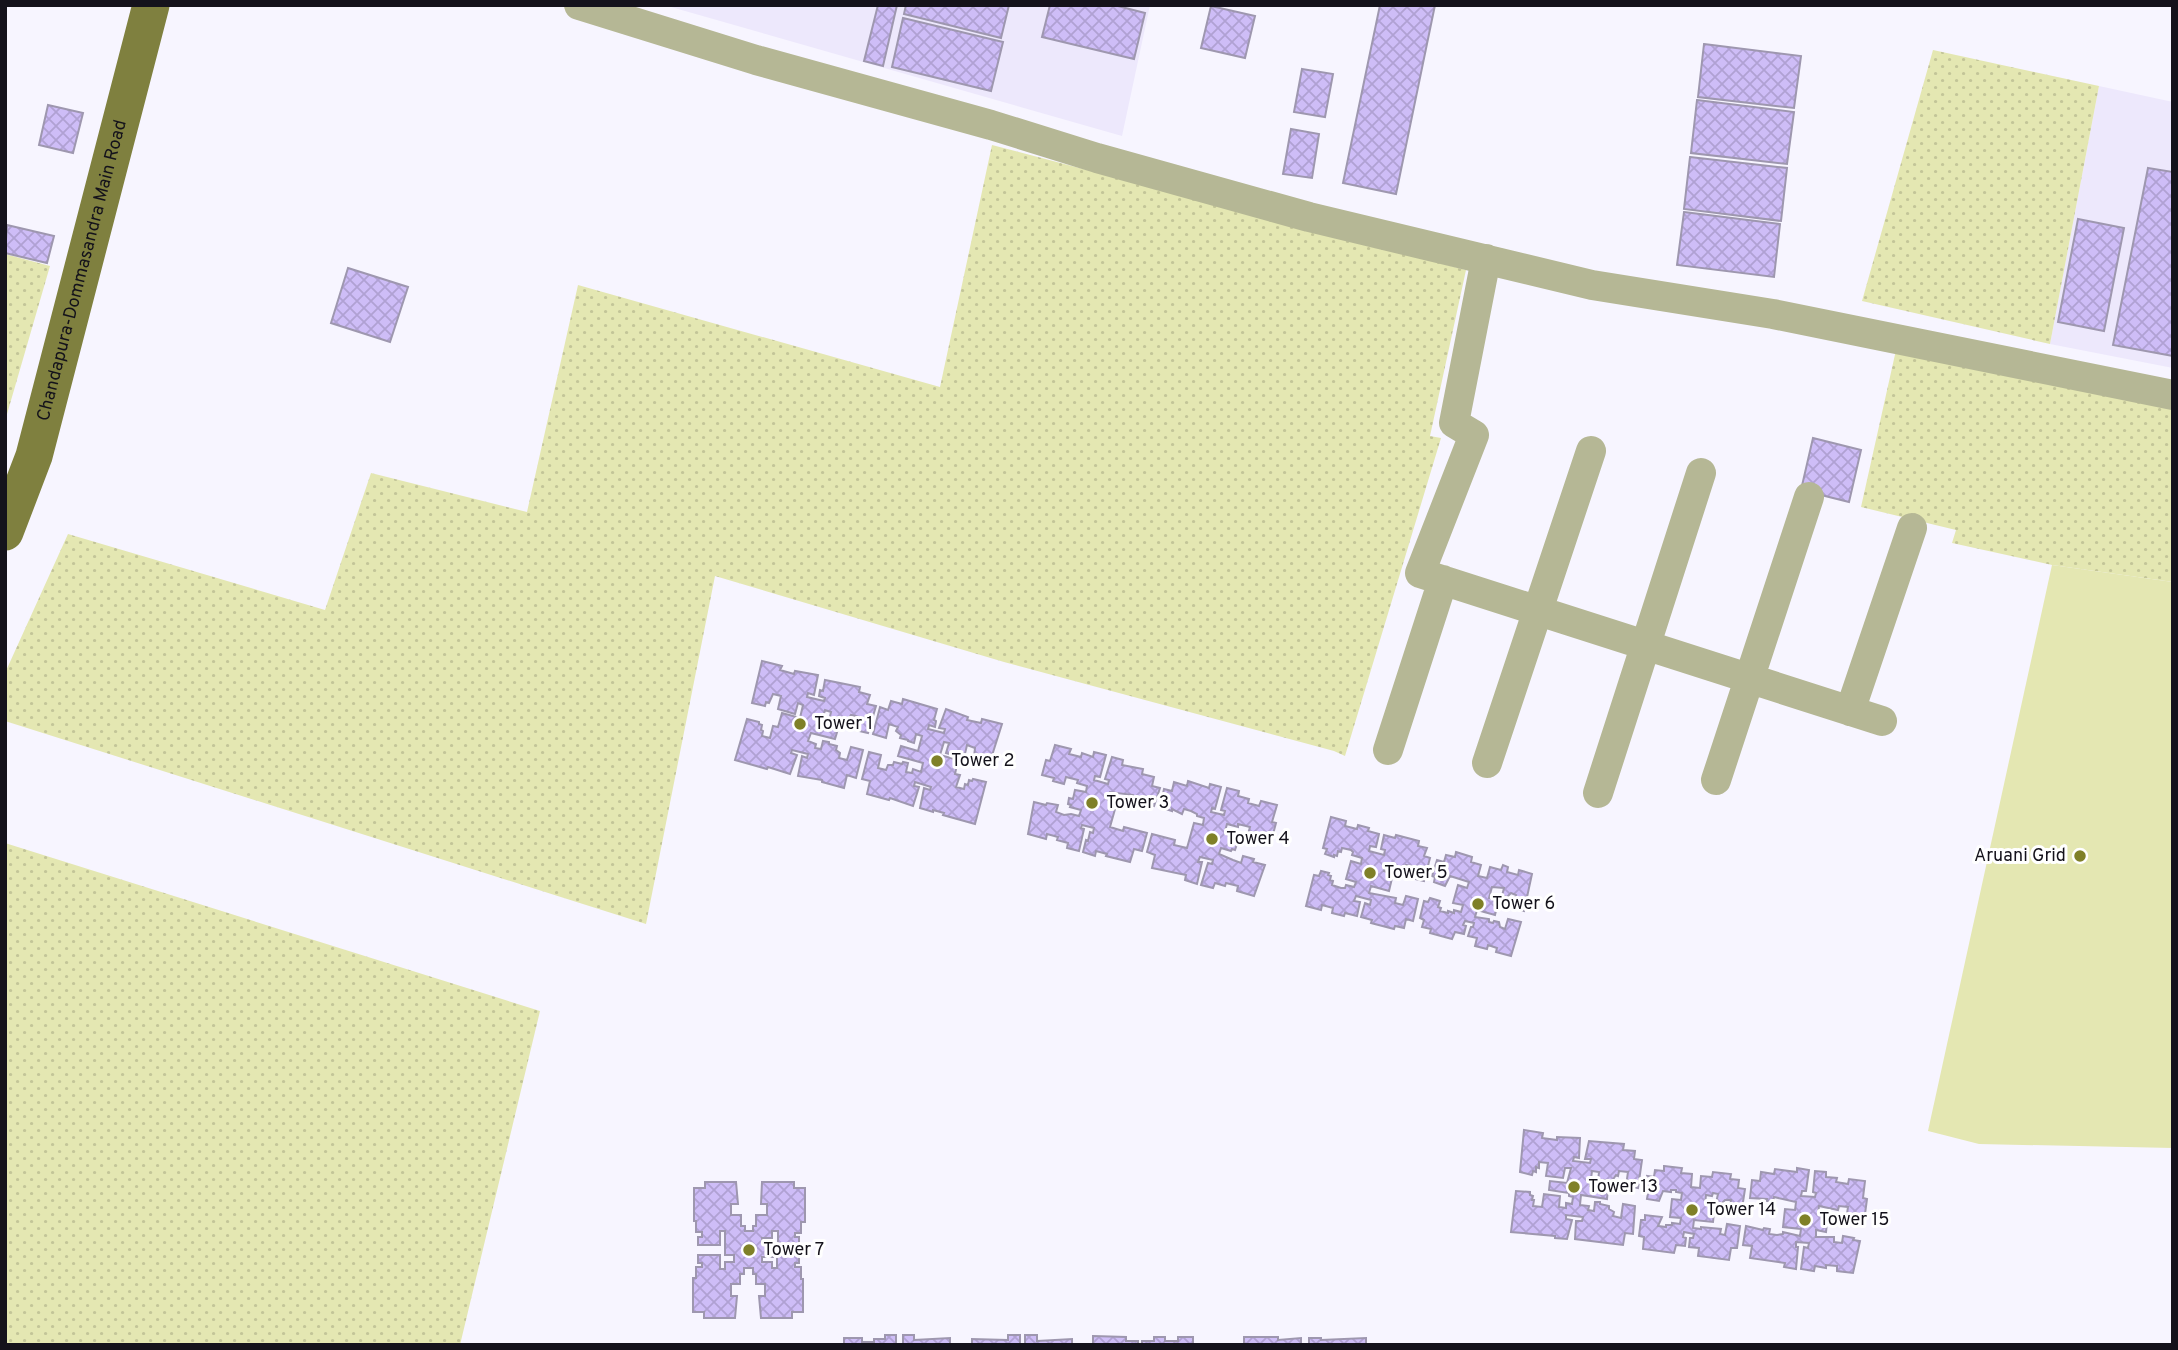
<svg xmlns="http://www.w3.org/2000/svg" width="2178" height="1350" font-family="Overpass,sans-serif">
	<defs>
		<pattern id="green-dots" width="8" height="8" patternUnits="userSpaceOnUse" patternTransform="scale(1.75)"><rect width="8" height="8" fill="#e4e7b2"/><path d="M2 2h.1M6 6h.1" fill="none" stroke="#c3c598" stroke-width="1.8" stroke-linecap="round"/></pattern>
		<pattern id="building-cross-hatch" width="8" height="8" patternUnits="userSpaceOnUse" patternTransform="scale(1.75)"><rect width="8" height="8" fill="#cebdf7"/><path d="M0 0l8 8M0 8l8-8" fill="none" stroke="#b0a1d3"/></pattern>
	</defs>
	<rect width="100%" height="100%" fill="#f7f5ff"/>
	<path fill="#ede8fc" d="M 664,5 L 1150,5 L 1122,136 Z
		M 2099,86 L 2173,102 L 2173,368 L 2050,344 Z"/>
	<path fill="url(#green-dots)" d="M 1933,50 L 2099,86 L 2050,344 L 1862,301 Z
		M 992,145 L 1466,270 L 1430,436 L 1441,438 L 1345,756 L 1334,751 L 1004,662 L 715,576 L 646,924 L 5,721 L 5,673 L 68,534 L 325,610 L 371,473 L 527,512 L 578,285 L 940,387 Z
		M 5,254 L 50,266 L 5,421 Z
		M 1896,350 L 2173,403 L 2173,582 L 2052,565 L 1952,543 L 1956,530 L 1861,507 Z
		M 5,843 L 540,1011 L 460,1345 L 5,1345 Z"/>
	<path fill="#e4e7b2" d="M 2052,565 L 2173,582 L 2173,1148 L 1979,1144 L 1928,1131 Z"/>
	<path fill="url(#building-cross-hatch)" stroke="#9e97af" stroke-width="2" d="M 878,5 L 897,5 L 883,66 L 864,61 Z
		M 906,5 L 1009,5 L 1001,38 L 904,14 Z
		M 1050,5 L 1114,5 L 1145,13 L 1134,59 L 1042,37 Z
		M 1380,5 L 1435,5 L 1396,194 L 1343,183 Z
		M 1211,6 L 1255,16 L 1245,58 L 1201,48 Z
		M 903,18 L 1003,42 L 991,91 L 892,67 Z
		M 1704,44 L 1801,56 L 1794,108 L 1698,97 Z
		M 1302,69 L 1333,74 L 1325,117 L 1294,112 Z
		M 1697,100 L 1794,112 L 1787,164 L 1691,153 Z
		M 48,105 L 83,113 L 73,153 L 39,145 Z
		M 1291,129 L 1319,134 L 1312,178 L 1283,174 Z
		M 1690,157 L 1787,168 L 1781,221 L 1684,209 Z
		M 2148,168 L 2173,172 L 2173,356 L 2113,345 Z
		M 1684,212 L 1780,224 L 1774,277 L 1677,265 Z
		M 2078,219 L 2124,228 L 2104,331 L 2058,322 Z
		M 7,225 L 54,236 L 47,263 L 5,253 Z
		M 348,268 L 408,287 L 390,342 L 331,323 Z
		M 1813,438 L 1861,450 L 1849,502 L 1801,490 Z
		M 762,661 L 782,666 L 780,670 L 794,674 L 795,671 L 818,675 L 814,695 L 808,693 L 807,697 L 824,701 L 825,698 L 819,696 L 820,690 L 823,691 L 825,680 L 860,687 L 859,692 L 870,695 L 867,704 L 876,706 L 868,733 L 855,730 L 859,717 L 851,715 L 847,721 L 835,722 L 829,721 L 831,712 L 825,710 L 821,725 L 838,729 L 835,739 L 811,733 L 808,741 L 816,744 L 815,748 L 821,749 L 823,741 L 829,742 L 829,744 L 837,746 L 836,750 L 840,753 L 839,758 L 847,760 L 851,747 L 863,750 L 856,778 L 847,775 L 844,788 L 822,782 L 822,780 L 798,776 L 802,756 L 807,758 L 808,754 L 792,750 L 791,753 L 797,755 L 790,774 L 768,767 L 767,769 L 735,760 L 747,719 L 759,722 L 759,724 L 762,725 L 761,730 L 763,731 L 762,736 L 770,738 L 773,726 L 778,727 L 782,713 L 800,718 L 803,705 L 798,703 L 795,714 L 778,709 L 781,696 L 773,694 L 769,703 L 766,702 L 765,706 L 752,703 Z
		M 903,699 L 937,709 L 934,720 L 936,721 L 935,727 L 929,725 L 928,729 L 944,733 L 945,729 L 939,728 L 946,709 L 968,717 L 967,720 L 981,723 L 982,719 L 1002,724 L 989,765 L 977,762 L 978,758 L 974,757 L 975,748 L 967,745 L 964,758 L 946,753 L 949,743 L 944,742 L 940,755 L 958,760 L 955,774 L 960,775 L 956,787 L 964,789 L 965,784 L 968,785 L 969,780 L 972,781 L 973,779 L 986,782 L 975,824 L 943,815 L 944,813 L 933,810 L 933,812 L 920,808 L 924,788 L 930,790 L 931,787 L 915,782 L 914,786 L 919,787 L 913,806 L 890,798 L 889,800 L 867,794 L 870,781 L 862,779 L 869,752 L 881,755 L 878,768 L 886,770 L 888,765 L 893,765 L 894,762 L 902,764 L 903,762 L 908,763 L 906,772 L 912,773 L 913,769 L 921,772 L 923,763 L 898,756 L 901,746 L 918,751 L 922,736 L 916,734 L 914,743 L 908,741 L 908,740 L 900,738 L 901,735 L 896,731 L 898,727 L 889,724 L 886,738 L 873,734 L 880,707 L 888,710 L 891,701 L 902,704 Z
		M 1055,745 L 1071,749 L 1069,754 L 1081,757 L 1082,753 L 1093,757 L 1094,752 L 1106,755 L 1100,777 L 1095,776 L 1094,780 L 1108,784 L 1109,780 L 1105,779 L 1112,757 L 1123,760 L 1122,765 L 1143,769 L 1142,774 L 1154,777 L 1152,786 L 1160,788 L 1154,806 L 1142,803 L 1143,800 L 1138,799 L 1137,801 L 1132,799 L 1133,795 L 1110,792 L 1108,800 L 1117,802 L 1110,827 L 1123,831 L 1124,827 L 1147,833 L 1142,851 L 1134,849 L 1130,862 L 1106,856 L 1107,854 L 1096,851 L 1095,856 L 1083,852 L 1086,840 L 1088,841 L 1090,832 L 1093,833 L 1094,828 L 1082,825 L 1081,828 L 1084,829 L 1079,851 L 1067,848 L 1068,843 L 1057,840 L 1058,837 L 1047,834 L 1046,839 L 1028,834 L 1034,802 L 1046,805 L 1047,803 L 1058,805 L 1056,812 L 1064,815 L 1071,814 L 1079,816 L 1081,810 L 1070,807 L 1071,805 L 1068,804 L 1069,798 L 1073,799 L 1075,790 L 1086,792 L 1087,786 L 1077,783 L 1078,780 L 1066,777 L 1064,784 L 1053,781 L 1054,778 L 1042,775 L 1046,760 L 1050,761 Z
		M 1188,781 L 1209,788 L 1210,784 L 1221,787 L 1215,809 L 1212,808 L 1211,812 L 1224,815 L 1225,811 L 1221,810 L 1227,788 L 1239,791 L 1238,796 L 1249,799 L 1248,803 L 1259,806 L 1261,801 L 1277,805 L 1272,822 L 1276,823 L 1272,838 L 1260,834 L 1259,837 L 1248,834 L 1250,827 L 1238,824 L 1238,827 L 1227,824 L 1225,831 L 1236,833 L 1233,843 L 1237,844 L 1235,850 L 1232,849 L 1231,851 L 1221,848 L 1219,854 L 1233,860 L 1241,863 L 1243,856 L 1254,859 L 1253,862 L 1265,865 L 1254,896 L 1237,891 L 1238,886 L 1226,883 L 1225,886 L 1215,883 L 1213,888 L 1201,885 L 1208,863 L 1212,864 L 1213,860 L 1200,857 L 1198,862 L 1202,862 L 1197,884 L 1185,880 L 1186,875 L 1152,868 L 1155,855 L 1147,852 L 1152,834 L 1175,840 L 1174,845 L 1187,848 L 1194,823 L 1203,825 L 1204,818 L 1197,816 L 1197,814 L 1191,811 L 1184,809 L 1182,814 L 1172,809 L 1172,811 L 1160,807 L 1164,789 L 1172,791 L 1174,782 L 1187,786 Z
		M 1331,817 L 1346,821 L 1345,826 L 1357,829 L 1358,825 L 1369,828 L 1368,831 L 1379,834 L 1376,847 L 1370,846 L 1369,851 L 1384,855 L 1385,850 L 1381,849 L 1384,835 L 1395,838 L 1396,835 L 1419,841 L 1418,846 L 1427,848 L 1424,856 L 1430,858 L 1424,881 L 1411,878 L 1414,867 L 1406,865 L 1404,869 L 1386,864 L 1384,871 L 1393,874 L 1389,891 L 1371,886 L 1369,893 L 1396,898 L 1395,903 L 1403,905 L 1406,896 L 1418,899 L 1413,921 L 1406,919 L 1404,928 L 1395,926 L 1394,929 L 1371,923 L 1372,920 L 1361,917 L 1365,903 L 1370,905 L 1371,900 L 1356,896 L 1354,901 L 1360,902 L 1357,916 L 1345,913 L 1344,916 L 1332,913 L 1333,908 L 1322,905 L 1321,910 L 1306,906 L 1314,875 L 1319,876 L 1321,871 L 1329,873 L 1328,875 L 1331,876 L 1330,880 L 1333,881 L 1332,885 L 1341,888 L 1345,888 L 1346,885 L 1354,887 L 1356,882 L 1346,879 L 1351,861 L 1361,864 L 1362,858 L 1352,855 L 1353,852 L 1351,850 L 1342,848 L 1341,852 L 1338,851 L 1337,856 L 1334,855 L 1334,857 L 1325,854 L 1327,849 L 1323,848 Z
		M 1456,852 L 1472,857 L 1471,862 L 1481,865 L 1478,876 L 1487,878 L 1490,867 L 1501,870 L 1503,865 L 1508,867 L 1507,872 L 1518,875 L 1519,870 L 1532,874 L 1524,911 L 1512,908 L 1516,895 L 1511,893 L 1507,897 L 1502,896 L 1504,888 L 1492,887 L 1489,898 L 1493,899 L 1493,896 L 1499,898 L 1495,915 L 1477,910 L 1475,917 L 1489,919 L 1489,922 L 1493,923 L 1494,921 L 1499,922 L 1500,927 L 1505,929 L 1508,919 L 1521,922 L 1511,956 L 1496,952 L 1497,948 L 1488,945 L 1487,949 L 1475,946 L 1477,938 L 1468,936 L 1471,927 L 1473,927 L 1474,923 L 1465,921 L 1463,925 L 1466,926 L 1464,934 L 1455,932 L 1452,939 L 1430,933 L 1431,929 L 1422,927 L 1424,920 L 1420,918 L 1424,901 L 1428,902 L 1430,898 L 1440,901 L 1438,907 L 1441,908 L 1440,911 L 1448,913 L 1448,911 L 1454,913 L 1454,910 L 1461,912 L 1463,905 L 1453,903 L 1458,885 L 1467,888 L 1469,882 L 1450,876 L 1445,886 L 1434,882 L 1435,877 L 1432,876 L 1437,860 L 1444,862 L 1446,855 L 1455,857 Z
		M 1524,1130 L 1543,1133 L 1542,1138 L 1557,1140 L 1557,1137 L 1580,1138 L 1579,1158 L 1574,1157 L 1573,1161 L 1590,1163 L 1591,1159 L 1585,1159 L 1589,1141 L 1624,1144 L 1623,1150 L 1635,1151 L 1634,1159 L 1642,1160 L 1638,1188 L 1626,1186 L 1628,1172 L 1619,1171 L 1618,1176 L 1616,1175 L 1612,1181 L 1604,1180 L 1604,1182 L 1598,1181 L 1599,1172 L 1592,1171 L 1590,1186 L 1608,1188 L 1607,1199 L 1581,1195 L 1580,1205 L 1589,1206 L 1588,1210 L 1594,1211 L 1595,1202 L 1600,1202 L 1600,1204 L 1609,1206 L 1609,1209 L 1614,1212 L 1613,1216 L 1621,1218 L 1623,1204 L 1635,1206 L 1633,1234 L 1625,1233 L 1623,1245 L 1575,1239 L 1576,1221 L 1582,1221 L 1583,1217 L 1566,1215 L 1566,1219 L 1572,1220 L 1567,1239 L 1555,1238 L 1555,1236 L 1511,1232 L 1516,1191 L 1530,1192 L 1530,1195 L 1533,1196 L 1532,1200 L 1534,1200 L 1533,1206 L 1542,1207 L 1544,1194 L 1560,1196 L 1559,1207 L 1566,1208 L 1566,1203 L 1572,1204 L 1573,1197 L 1569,1196 L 1569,1193 L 1549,1190 L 1550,1181 L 1567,1183 L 1571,1168 L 1565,1168 L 1563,1178 L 1546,1176 L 1548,1163 L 1539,1162 L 1539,1168 L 1536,1167 L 1536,1172 L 1533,1171 L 1532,1175 L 1520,1172 Z
		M 1664,1166 L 1682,1168 L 1681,1173 L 1692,1174 L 1691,1187 L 1700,1188 L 1701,1176 L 1712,1177 L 1713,1172 L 1731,1174 L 1730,1179 L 1739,1180 L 1738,1188 L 1745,1189 L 1741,1215 L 1729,1214 L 1731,1200 L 1725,1200 L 1722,1203 L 1716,1203 L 1718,1194 L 1713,1193 L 1712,1196 L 1706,1195 L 1705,1204 L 1715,1205 L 1713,1222 L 1694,1220 L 1693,1228 L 1701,1229 L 1701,1227 L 1721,1229 L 1720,1234 L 1725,1235 L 1727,1224 L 1740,1226 L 1737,1248 L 1731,1248 L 1729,1260 L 1698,1256 L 1699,1248 L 1689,1247 L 1690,1238 L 1693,1238 L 1694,1234 L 1684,1232 L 1683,1237 L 1686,1238 L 1685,1246 L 1676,1245 L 1674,1253 L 1643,1249 L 1644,1237 L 1639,1236 L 1641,1220 L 1645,1220 L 1645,1215 L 1662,1217 L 1658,1226 L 1666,1227 L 1666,1225 L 1672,1225 L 1672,1223 L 1680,1224 L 1681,1218 L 1670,1217 L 1672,1199 L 1681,1200 L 1682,1193 L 1676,1192 L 1676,1190 L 1671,1190 L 1671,1192 L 1663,1191 L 1659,1201 L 1647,1199 L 1648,1193 L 1645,1193 L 1647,1176 L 1654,1177 L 1655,1170 L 1664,1171 Z
		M 1797,1168 L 1809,1170 L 1806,1191 L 1802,1191 L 1801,1196 L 1815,1197 L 1816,1193 L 1813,1192 L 1815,1171 L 1826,1172 L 1826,1177 L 1837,1178 L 1836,1182 L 1848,1184 L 1849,1179 L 1865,1181 L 1863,1198 L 1867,1199 L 1865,1214 L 1847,1214 L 1848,1207 L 1839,1206 L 1838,1210 L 1819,1206 L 1818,1213 L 1828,1214 L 1826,1232 L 1816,1230 L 1816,1237 L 1834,1237 L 1834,1242 L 1842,1243 L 1843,1236 L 1854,1238 L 1853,1240 L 1860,1241 L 1853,1273 L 1837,1271 L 1837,1266 L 1826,1265 L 1826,1268 L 1815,1266 L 1814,1271 L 1801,1269 L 1804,1247 L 1808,1248 L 1809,1243 L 1796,1242 L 1796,1247 L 1798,1247 L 1796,1269 L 1784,1267 L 1785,1263 L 1750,1258 L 1752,1246 L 1743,1245 L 1746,1226 L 1763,1230 L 1764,1228 L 1770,1229 L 1769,1234 L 1777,1235 L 1783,1234 L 1783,1232 L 1800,1236 L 1801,1229 L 1783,1227 L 1785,1209 L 1795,1210 L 1796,1202 L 1774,1197 L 1773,1202 L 1767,1201 L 1767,1199 L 1750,1198 L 1752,1180 L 1760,1181 L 1761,1172 L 1774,1174 L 1775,1169 L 1797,1172 Z
		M 705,1182 L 736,1182 L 738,1204 L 731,1204 L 731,1215 L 741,1215 L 741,1226 L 745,1226 L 745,1231 L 753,1231 L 753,1226 L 756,1226 L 756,1215 L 767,1215 L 767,1204 L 761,1204 L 762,1182 L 794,1182 L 794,1188 L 805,1188 L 805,1222 L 801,1222 L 801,1233 L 795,1233 L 795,1237 L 799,1237 L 799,1245 L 778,1245 L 778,1231 L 772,1231 L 772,1238 L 762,1238 L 762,1243 L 773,1243 L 773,1257 L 762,1257 L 762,1262 L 772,1262 L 772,1268 L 777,1268 L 777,1255 L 799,1255 L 799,1263 L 795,1263 L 795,1267 L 801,1267 L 801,1279 L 803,1279 L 803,1312 L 792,1312 L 792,1318 L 761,1318 L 759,1296 L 765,1296 L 765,1284 L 756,1284 L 756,1274 L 753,1274 L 753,1268 L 744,1268 L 744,1274 L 740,1274 L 740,1284 L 731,1284 L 731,1296 L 737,1296 L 735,1318 L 704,1318 L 704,1312 L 693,1312 L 693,1278 L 696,1278 L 696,1267 L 702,1267 L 702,1263 L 698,1263 L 698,1255 L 720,1255 L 720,1269 L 725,1269 L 725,1262 L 734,1262 L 734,1255 L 725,1255 L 725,1231 L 720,1231 L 720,1245 L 698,1245 L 698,1237 L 702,1237 L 702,1232 L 696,1232 L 696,1221 L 694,1221 L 694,1188 L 705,1188 Z
		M 885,1335 L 896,1335 L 896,1345 L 844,1345 L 844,1338 L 862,1338 L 862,1342 L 874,1342 L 874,1339 L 885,1339 Z
		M 903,1335 L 914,1335 L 914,1340 L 950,1338 L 950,1345 L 903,1345 Z
		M 1008,1335 L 1020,1335 L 1020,1345 L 972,1345 L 972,1339 L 1008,1340 Z
		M 1025,1335 L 1037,1335 L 1037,1341 L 1072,1339 L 1072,1345 L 1025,1345 Z
		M 1093,1336 L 1126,1337 L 1126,1341 L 1138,1341 L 1138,1345 L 1093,1345 Z
		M 1154,1337 L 1165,1337 L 1165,1341 L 1178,1341 L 1178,1337 L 1193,1337 L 1193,1345 L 1142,1345 L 1142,1341 L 1154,1341 Z
		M 1244,1337 L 1278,1337 L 1278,1340 L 1301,1338 L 1301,1345 L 1244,1345 Z
		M 1309,1338 L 1321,1338 L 1321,1340 L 1366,1338 L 1366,1345 L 1309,1345 Z"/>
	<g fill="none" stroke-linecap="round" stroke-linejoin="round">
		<path stroke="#b5b795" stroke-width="30" d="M 579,5 L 756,60 L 991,125 L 1097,158 L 1309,217 L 1592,285 L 1773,314 L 2173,395
			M 1486,259 L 1454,423 L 1474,435 L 1420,573 L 1882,721
			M 1850,711 L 1912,528
			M 1388,750 L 1443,580
			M 1487,763 L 1591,451
			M 1716,780 L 1809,497
			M 1598,793 L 1701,473"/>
		<path stroke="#7f803f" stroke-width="37" id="s1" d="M 5,532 L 34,456 L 151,5"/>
	</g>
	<g fill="#7f8028" stroke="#fff" stroke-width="2.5">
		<circle cx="800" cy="724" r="7"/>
		<circle cx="937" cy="761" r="7"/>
		<circle cx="1092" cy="803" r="7"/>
		<circle cx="1212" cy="839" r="7"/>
		<circle cx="2080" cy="856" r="7"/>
		<circle cx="1370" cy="873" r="7"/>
		<circle cx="1478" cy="904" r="7"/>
		<circle cx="1574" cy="1187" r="7"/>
		<circle cx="1692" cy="1210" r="7"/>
		<circle cx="1805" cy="1220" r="7"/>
		<circle cx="749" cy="1250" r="7"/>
	</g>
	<g text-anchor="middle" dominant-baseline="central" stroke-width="6" stroke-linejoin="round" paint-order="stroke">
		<g font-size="18" fill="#14121b" stroke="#fff">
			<text stroke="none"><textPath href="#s1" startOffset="273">Chandapura-Dommasandra Main Road</textPath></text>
		</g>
		<g font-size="18" fill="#14121b" stroke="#fff" text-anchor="start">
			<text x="814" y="724">Tower 1</text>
			<text x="951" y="761">Tower 2</text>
			<text x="1106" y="803">Tower 3</text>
			<text x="1226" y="839">Tower 4</text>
			<text x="2066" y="856" text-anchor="end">Aruani Grid</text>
			<text x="1384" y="873">Tower 5</text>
			<text x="1492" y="904">Tower 6</text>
			<text x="1588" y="1187">Tower 13</text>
			<text x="1706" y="1210">Tower 14</text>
			<text x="1819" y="1220">Tower 15</text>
			<text x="763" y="1250">Tower 7</text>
		</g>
	</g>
	<rect width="2178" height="1350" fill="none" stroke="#14121b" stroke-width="14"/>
</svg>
